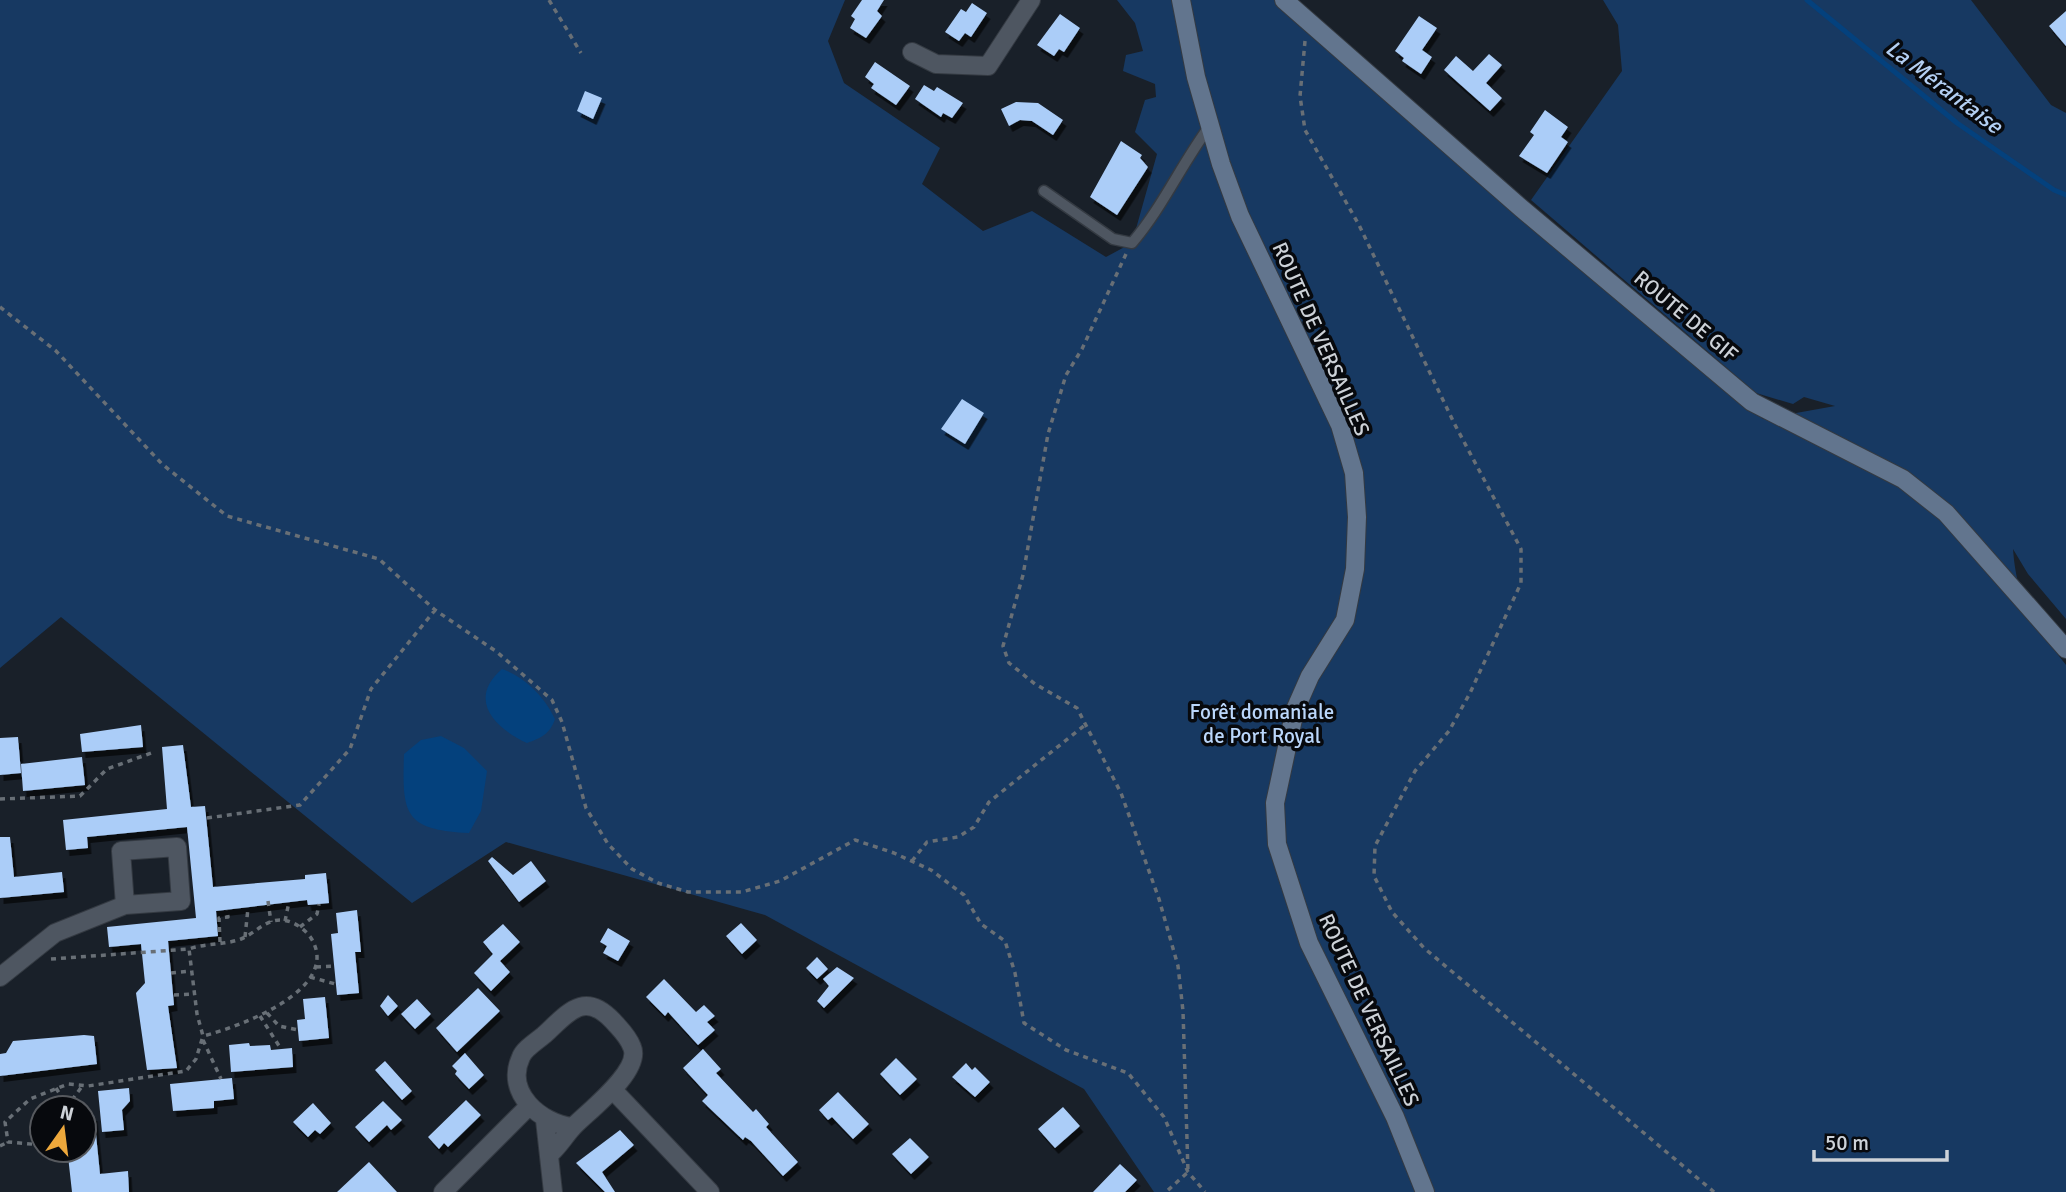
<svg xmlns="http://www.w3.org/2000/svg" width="2066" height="1192" font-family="Signika,sans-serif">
	<defs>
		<filter id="shadow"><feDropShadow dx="3.5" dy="6" stdDeviation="0" flood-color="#0009"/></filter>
	</defs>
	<rect width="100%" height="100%" fill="#192029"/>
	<path fill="#173962" d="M 0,0 L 845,0 L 828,41 L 844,83 L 940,148 L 922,184 L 983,231 L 1032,211 L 1106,257 L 1132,243 L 1157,154 L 1135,132 L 1145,100 L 1156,97 L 1155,84 L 1123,71 L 1126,55 L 1143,51 L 1135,23 L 1117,0 L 1275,0 L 1763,419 L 1835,406 L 1804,397 L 1793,404 L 1756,393 L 1531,200 L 1622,71 L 1618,25 L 1603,0 L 1971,0 L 2051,105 L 2066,113 L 2066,619 L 2028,574 L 2013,549 C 2017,603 2034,623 2066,665 L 2066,1192 L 1154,1192 L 1084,1089 L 765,915 L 506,842 L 412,903 L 61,617 L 0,668 Z"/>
	<path fill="#04417d" d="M 502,669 C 525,677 545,697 555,719 C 550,734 541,738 527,743 C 494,728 467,699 502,669 Z
		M 441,736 L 464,748 L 487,771 L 481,811 L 469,833 C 404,830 402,814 404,754 L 421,740 Z"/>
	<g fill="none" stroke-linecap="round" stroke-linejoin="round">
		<path stroke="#04417d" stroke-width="5" d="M 1807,0 L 1957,123 L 2054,190 L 2066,195"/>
	</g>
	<path fill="#abcdf8" filter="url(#shadow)" d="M 862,0 L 884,0 L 877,11 L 882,16 L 866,38 L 850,28 L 855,19 L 851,16 Z
		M 972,3 L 987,13 L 971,37 L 965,33 L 959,41 L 945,32 L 961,9 L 966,12 Z
		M 2066,11 L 2066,46 L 2049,26 Z
		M 1060,14 L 1080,28 L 1064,52 L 1059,49 L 1054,56 L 1037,45 Z
		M 1419,16 L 1437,28 L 1422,50 L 1432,57 L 1421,74 L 1402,61 L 1404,58 L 1395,51 Z
		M 1489,54 L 1502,65 L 1486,83 L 1502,98 L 1490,111 L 1444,70 L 1456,56 L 1473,71 Z
		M 875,62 L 910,86 L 896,105 L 871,88 L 874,84 L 865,77 Z
		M 924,85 L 934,91 L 937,87 L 963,103 L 952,118 L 943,113 L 941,117 L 915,99 Z
		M 585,91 L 602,98 L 593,119 L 577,111 Z
		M 1016,102 L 1038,103 L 1063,120 L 1053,135 L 1032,121 L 1020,120 L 1009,126 L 1001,109 Z
		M 1545,110 L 1568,127 L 1561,137 L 1568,142 L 1547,173 L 1519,156 L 1534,135 L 1530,132 Z
		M 1121,141 L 1142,155 L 1140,158 L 1148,167 L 1117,215 L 1090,197 Z
		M 962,399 L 984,413 L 965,444 L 941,429 Z
		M 141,725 L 143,747 L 82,752 L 80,734 Z
		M 18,737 L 21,773 L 0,775 L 0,738 Z
		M 183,745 L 191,807 L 205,806 L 213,887 L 305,879 L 305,875 L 326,873 L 329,903 L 308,905 L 307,900 L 216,911 L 218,936 L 168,941 L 174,1005 L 168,1006 L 177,1068 L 147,1070 L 136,993 L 145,983 L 141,944 L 109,947 L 107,927 L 196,918 L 187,827 L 87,837 L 88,848 L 66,850 L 63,820 L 167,809 L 162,747 Z
		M 82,757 L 85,785 L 23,791 L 21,764 Z
		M 0,837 L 10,837 L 14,877 L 62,872 L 64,892 L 0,898 Z
		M 492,857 L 513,875 L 531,861 L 546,881 L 519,902 L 488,861 Z
		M 357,910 L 361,952 L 355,952 L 359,993 L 337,995 L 331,934 L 338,933 L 336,913 Z
		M 741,923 L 757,940 L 742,954 L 726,936 Z
		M 503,924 L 520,942 L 500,961 L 510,972 L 491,991 L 474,973 L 493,954 L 483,942 Z
		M 608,928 L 630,941 L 618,961 L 603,953 L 607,946 L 600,942 Z
		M 817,957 L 828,969 L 817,979 L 806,968 Z
		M 837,967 L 854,978 L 824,1008 L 817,1001 L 829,986 L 823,979 Z
		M 664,979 L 696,1012 L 704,1005 L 715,1016 L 707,1022 L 715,1030 L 698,1045 L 668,1012 L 665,1016 L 646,997 Z
		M 478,988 L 500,1011 L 457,1052 L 436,1028 Z
		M 388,995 L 398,1006 L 388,1016 L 380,1006 Z
		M 325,997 L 329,1038 L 299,1041 L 297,1020 L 305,1019 L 303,999 Z
		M 417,999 L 431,1014 L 415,1029 L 401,1014 Z
		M 84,1035 L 94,1036 L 97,1064 L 0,1076 L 0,1054 L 6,1053 L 13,1041 Z
		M 249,1043 L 250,1046 L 270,1045 L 271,1050 L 292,1048 L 293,1067 L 231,1072 L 229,1045 Z
		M 703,1049 L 721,1069 L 716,1073 L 753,1112 L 756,1109 L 769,1124 L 766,1127 L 798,1162 L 783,1176 L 751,1141 L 745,1137 L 743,1140 L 702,1101 L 708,1095 L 683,1068 Z
		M 465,1053 L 484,1075 L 469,1089 L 455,1074 L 457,1071 L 452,1066 Z
		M 896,1058 L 917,1079 L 900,1095 L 880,1074 Z
		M 385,1061 L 412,1091 L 402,1100 L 375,1070 Z
		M 966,1063 L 972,1070 L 975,1067 L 990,1082 L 975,1097 L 952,1077 Z
		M 232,1078 L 234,1099 L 214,1101 L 214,1108 L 173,1111 L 170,1084 Z
		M 129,1088 L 130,1101 L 122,1110 L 124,1130 L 102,1132 L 98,1091 Z
		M 838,1092 L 869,1124 L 853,1139 L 832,1117 L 828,1120 L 819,1110 Z
		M 466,1100 L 481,1115 L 448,1147 L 444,1143 L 439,1149 L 428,1137 Z
		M 383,1101 L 402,1120 L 391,1130 L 387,1125 L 369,1142 L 355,1127 Z
		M 313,1103 L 331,1123 L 320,1134 L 315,1130 L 308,1137 L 293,1122 Z
		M 1063,1107 L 1080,1126 L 1055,1148 L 1038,1129 Z
		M 94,1115 L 100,1174 L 128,1171 L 129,1192 L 72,1192 L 68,1156 L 76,1155 L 76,1150 L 84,1150 L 84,1116 Z
		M 620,1130 L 634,1145 L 602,1172 L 615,1192 L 605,1192 L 576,1163 Z
		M 910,1138 L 929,1157 L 911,1174 L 892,1154 Z
		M 369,1162 L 397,1192 L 337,1192 Z
		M 1120,1164 L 1137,1180 L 1125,1192 L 1093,1192 Z"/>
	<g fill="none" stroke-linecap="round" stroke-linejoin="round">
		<g stroke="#343a42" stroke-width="13">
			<path id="lane" d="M 1044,191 L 1113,239 L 1132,243 C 1162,208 1181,165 1209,127"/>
		</g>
		<g stroke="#343a42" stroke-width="20">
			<path id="street" d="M 912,52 L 936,64 L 988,66 L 1031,0
				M 177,847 L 181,901 L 125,905 L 121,851 Z
				M 0,977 L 55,933 L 125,905
				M 613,1090 L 710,1192
				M 545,1120 L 553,1192
				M 551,1153 C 560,1145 566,1134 575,1125 C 590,1110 642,1070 632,1047 C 628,1036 620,1029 613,1021 C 584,990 568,1013 544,1035 C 537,1041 524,1049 521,1057 C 504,1093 541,1123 572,1127
				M 443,1192 L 529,1106"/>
		</g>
		<g stroke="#343a42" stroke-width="20">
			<path id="secondary" d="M 1181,0 L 1196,77 L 1221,164 L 1240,216 L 1340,425 L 1354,473 L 1357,517 L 1355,569 L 1345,620 L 1310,676 L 1295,710 L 1275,803 L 1277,844 L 1309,943 L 1395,1117 L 1425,1192
				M 1284,0 L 1521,208 L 1752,402 L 1903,479 L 1946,513 L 2066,649"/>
		</g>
		<path stroke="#686f76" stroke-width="3.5" stroke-dasharray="5 5" stroke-linecap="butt" d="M 549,0 L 581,53
			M 1305,41 L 1300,96 L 1305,130 L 1359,225 L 1454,423 L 1521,549 L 1521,583 L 1470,693 L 1449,731 L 1415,771 L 1375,846 L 1374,876 L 1392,912 L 1424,948 L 1714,1192
			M 1126,254 L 1082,349 L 1066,375 L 1048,434 L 1023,575 L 1003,646 L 1009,663 L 1035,684 L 1077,708 L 1121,793 L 1159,899 L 1178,966 L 1183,1011 L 1188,1172 L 1166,1192
			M 0,307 L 56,351 L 162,464 L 227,516 L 379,559 L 435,610 L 497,652 L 552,700 L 562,722 L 586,808 L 608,844 L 632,869 L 658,883 L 688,892 L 742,892 L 780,881 L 855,840 L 894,853 L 931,870 L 964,895 L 981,924 L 1005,941 L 1015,973 L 1024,1023 L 1066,1050 L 1128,1073 L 1164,1117 L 1188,1172 L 1205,1192
			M 0,799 L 80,796 L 107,769 L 154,752
			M 207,818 L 300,805 L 350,749 L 371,689 L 435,610
			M 912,861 L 927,842 L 958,837 L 974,827 L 989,802 L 1085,725
			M 268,901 L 271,922
			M 285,921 L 289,902
			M 300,927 L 317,914 L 319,904
			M 245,937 L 248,908
			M 220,942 L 219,918 L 228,917 L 227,910
			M 51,959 L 189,949 L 197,1014 L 203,1036 C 239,1027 343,989 311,938 C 304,928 292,920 280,920 C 265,920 254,934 241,939 C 225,945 206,943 189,949
			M 316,967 L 335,966
			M 171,973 L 191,971
			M 310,977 L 339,985
			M 174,995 L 194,994
			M 267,1013 L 279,1026 L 298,1030
			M 260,1016 L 281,1049
			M 203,1040 L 221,1079
			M 56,1088 L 67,1106
			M 66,1108 L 83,1085
			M 42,1145 L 8,1142 L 5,1122 L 30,1099 L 68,1084 L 88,1086 L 186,1071 L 196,1059 L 203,1036
			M 0,1146 L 8,1142"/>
		<use href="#lane" stroke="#4e5661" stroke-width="10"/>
		<use href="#street" stroke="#4e5661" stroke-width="18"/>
		<use href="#secondary" stroke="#62758e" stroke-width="18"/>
	</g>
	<g text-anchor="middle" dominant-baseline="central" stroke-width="7" stroke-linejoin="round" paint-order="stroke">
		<g font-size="21" fill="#cdd2d8" stroke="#07090d">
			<text transform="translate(1686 316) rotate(40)">ROUTE DE GIF</text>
			<text transform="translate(1321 339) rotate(66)">ROUTE DE VERSAILLES</text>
			<text transform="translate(1369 1010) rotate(65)">ROUTE DE VERSAILLES</text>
		</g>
		<g font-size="21" fill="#bbd7fb" stroke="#07090d">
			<text x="1262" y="712">Forêt domaniale<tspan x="1262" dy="24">de Port Royal</tspan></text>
		</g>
		<g font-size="23" font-style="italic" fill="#b3cff3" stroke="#07090d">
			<text transform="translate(1944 87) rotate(37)">La Mérantaise</text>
		</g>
	</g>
	<g transform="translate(63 1129) rotate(14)"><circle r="33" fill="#07090d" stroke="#56595e" stroke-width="2"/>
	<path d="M0-5L12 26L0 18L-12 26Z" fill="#eda83c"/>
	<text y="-10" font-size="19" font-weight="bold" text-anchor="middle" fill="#cdd2d8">N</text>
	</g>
	<path d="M1814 1150v10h133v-10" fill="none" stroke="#cdd2d8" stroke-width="3.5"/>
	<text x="1825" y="1150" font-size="21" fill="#cdd2d8" stroke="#07090d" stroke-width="5" paint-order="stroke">50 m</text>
</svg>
